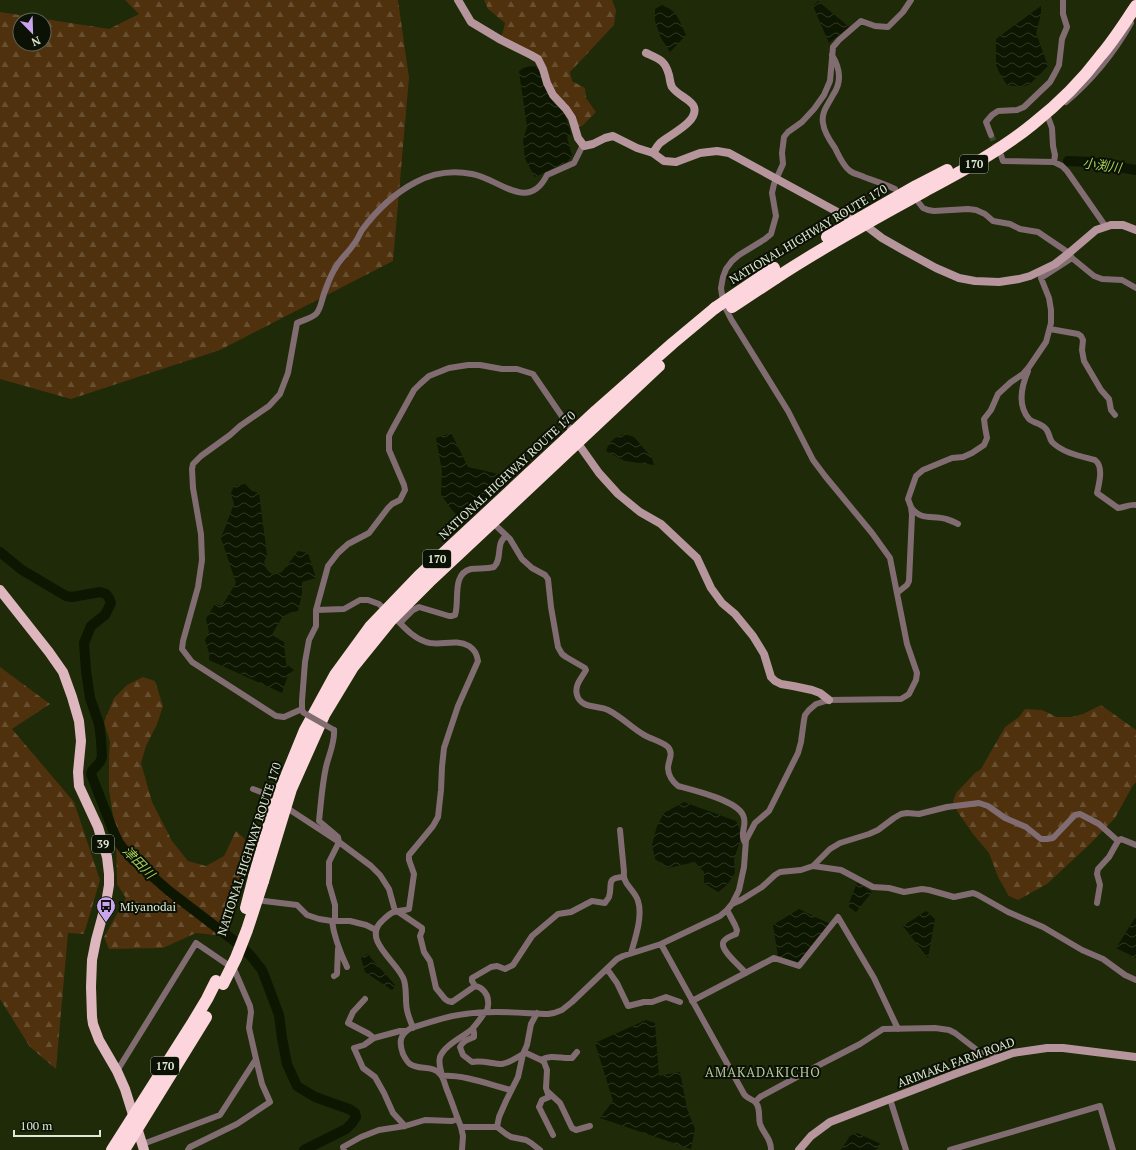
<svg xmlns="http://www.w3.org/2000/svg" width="1136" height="1150" font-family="'PT Serif','Noto Sans JP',serif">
	<defs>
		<pattern id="forest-firs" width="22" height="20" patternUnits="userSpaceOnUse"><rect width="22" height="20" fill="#4f310e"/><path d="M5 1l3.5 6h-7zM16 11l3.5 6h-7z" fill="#684f30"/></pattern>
		<pattern id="water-waves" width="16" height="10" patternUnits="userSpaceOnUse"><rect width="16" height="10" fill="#0d1600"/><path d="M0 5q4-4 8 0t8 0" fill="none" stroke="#303824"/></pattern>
	</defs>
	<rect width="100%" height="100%" fill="#1e2a08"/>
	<path fill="url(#forest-firs)" fill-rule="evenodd" d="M 125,0 L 398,0 L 409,78 L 393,261 L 220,350 L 71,399 L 0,379 L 0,12 L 109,29 L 139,14 ZM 20,20 L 44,20 L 44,44 L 20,44 Z
		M 484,0 L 612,0 L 616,10 L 614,25 L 570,72 L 572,81 L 585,88 L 586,98 L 596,112 L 582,126 L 578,127 L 567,104 L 553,95 L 538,59 L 501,40 L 505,23 L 488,9 Z
		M 0,667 L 50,704 L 12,729 L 74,802 L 100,880 L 84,934 L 68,933 L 56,1069 L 30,1047 L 0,999 Z
		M 143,677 L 155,681 L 163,706 L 157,724 L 146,746 L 141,763 L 152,802 L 172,841 L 188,861 L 206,866 L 224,856 L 236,831 L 245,839 L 241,885 L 225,936 L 196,933 L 163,948 L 109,949 L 104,937 L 126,898 L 117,884 L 116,835 L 109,790 L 109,756 L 110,742 L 104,722 L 114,698 L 127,685 Z
		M 1101,705 L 1136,730 L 1136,782 L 1132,787 L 1115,818 L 1090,844 L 1047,884 L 1018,900 L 1009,896 L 998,877 L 989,853 L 973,834 L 957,811 L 953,802 L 956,793 L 975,773 L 981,769 L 1005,727 L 1019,717 L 1025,709 L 1042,710 L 1057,717 L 1072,717 L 1083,714 Z"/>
	<path fill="url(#water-waves)" d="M 818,1 L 849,27 L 829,43 L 813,6 Z
		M 662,5 C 677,10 680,22 686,35 L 670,52 L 661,38 L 655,21 L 655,9 Z
		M 1041,6 L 1041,14 L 1036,33 L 1048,66 L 1030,84 L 1022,87 L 1007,85 L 999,72 L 996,65 L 996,39 Z
		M 535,66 C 549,81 542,98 564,111 L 571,134 L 567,137 L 572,156 L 567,162 L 535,177 L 525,159 L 523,140 L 527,127 L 519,71 L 525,67 Z
		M 451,433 L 468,467 L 503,475 L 503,486 L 466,520 L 461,519 L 452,510 L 441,495 L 442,471 L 436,438 Z
		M 624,434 L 634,437 L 652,458 L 654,465 L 625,461 L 606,451 C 610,440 614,438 624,434 Z
		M 245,484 L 252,491 L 259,493 L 267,555 L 264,562 L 267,570 L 273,575 L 282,572 L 298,551 L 308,553 L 316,578 L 302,582 L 302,594 L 298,611 C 281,613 280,621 272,635 L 284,642 L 286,664 L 294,670 L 288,675 L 282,693 L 209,660 L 209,653 L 205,640 L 209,632 L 206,619 L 215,604 L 222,606 L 236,583 L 221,538 L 234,504 L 231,493 L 234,486 Z
		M 684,802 L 736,821 L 742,835 L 734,859 L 735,873 L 727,885 L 718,892 L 704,883 L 704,872 L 695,862 L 668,868 L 655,859 L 652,845 L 657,826 L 664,813 Z
		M 857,883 L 872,892 L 856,912 L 849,907 L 849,903 Z
		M 799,909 L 830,924 L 800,964 L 778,956 L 773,925 Z
		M 926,911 L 935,919 L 928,958 L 903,926 Z
		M 1135,918 L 1136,918 L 1136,958 L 1116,948 Z
		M 369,953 L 370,957 L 396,986 L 392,990 L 365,972 L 361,958 Z
		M 646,1020 L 655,1023 L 659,1076 L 680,1072 L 687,1109 L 695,1129 L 691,1149 L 600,1118 L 613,1101 L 595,1043 Z
		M 857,1133 L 881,1144 L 876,1150 L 841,1150 L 850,1136 Z"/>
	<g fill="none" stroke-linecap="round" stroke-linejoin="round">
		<path stroke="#0d1600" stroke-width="10" d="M 1068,161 L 1090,162 L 1136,170
			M 0,552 L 22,570 L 66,596 L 72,597 L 100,592 L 106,594 L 109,598 L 111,603 L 105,615 L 91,626 L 84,643 L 86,671 L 90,698 L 99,724 L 101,739 L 102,757 L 100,762 L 92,771 L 91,774 L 93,779 L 114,833 L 119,843 L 129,856 L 169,891 L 241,946 L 251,956 L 262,970 L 267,983 L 279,1015 L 282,1038 L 287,1064 L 297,1086 L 315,1097 L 349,1109 L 355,1113 L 356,1117 L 352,1123 L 346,1129 L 304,1150"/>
		<path stroke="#3b4727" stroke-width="6" stroke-dasharray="6 3" stroke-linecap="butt" d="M 991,135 L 998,150"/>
		<path stroke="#816d71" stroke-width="6" d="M 832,55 C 840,68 842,82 833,95 C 828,105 821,112 823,123 C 824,132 830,141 835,148 C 839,156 843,166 850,171 C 854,174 860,175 864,177 C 875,181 885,184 895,189
			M 1066,102 C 1092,80 1114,53 1131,23
			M 1048,117 L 1052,128 L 1053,146 L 1055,155 L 1054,162
			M 991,135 L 986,122 L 992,115 L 998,111 L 1017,110 L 1024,107 L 1050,82 L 1055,73 L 1059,65 L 1062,39 L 1067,27 L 1063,14 L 1063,0
			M 1001,155 L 1003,161 L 1054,162 L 1062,166 L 1067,171 L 1106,227
			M 919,203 L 923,208 L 928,210 L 934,211 L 968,209 L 976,210 L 985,214 L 993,221 L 1010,224 L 1020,229 L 1038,232 L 1069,253 L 1072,258 L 1094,276 L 1102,279 L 1122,280 L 1136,288
			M 1050,329 L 1078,334 L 1081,336 L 1083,340 L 1082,350 L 1084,361 L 1101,390 L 1109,399 L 1111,410 L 1115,415
			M 1028,371 C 1022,385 1017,405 1029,419 C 1033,423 1041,423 1045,428 C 1049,431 1049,438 1052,442 C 1063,453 1080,456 1095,460 C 1104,467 1099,483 1097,493 L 1118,508 C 1124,508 1129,504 1136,505
			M 911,507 C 920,521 933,515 946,519 C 950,520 954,522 958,524
			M 492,522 L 510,539 L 522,559 L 532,568 L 545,575 L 548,579 L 551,607 L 558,647 L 562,654 L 566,657 L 585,668 L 586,670 C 582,678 574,685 577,695 C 581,709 598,705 608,710 C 622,717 633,729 646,736 C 652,739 664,743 668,747 C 674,754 668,761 668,768 C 668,775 673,782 678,786 C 693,790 736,800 743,815 C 747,824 742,829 743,837 C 743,839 744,841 745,843
			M 897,593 L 907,585 L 909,581 L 912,515 L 911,507 L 908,499 L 916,476 L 923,470 L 952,458 L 963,457 L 972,453 L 984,445 L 987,438 L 985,427 L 984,419 L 991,410 L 998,394 L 1011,382 L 1023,374 L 1029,367 L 1046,342 L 1051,323 L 1051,310 L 1049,298 L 1041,278 L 1072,258
			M 316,610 L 344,609 L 360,600 L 368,600 L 379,604 L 385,610
			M 394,617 C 404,627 413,638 426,642 C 439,647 455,638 469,646 C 475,650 477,654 478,661 L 458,706 L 444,748 L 442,767 L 441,790 L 438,817 L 433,826 L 409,855 L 409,860 L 414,874 L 409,909 C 404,911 399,910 394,912 C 390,913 385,918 382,921 C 361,940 399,963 404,980 C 407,990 405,1001 407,1010 C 408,1016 411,1022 413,1028
			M 400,623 L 413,610 L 419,607 L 449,616 L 452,616 L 455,615 C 460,601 451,574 471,569 C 479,568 486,569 494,567 C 503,558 495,544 506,536
			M 302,709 L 284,717 L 276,716 L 192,662 L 182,649 L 183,641 L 198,587 L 202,560 L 201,534 L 193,488 L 192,469 L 193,464 L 201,456 L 230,435 L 240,426 L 269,406 L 280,394 L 288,373 L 297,323 C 303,320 310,319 316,314 C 321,309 322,298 325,291 C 328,283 331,274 336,267 C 340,259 348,253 353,245 C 357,241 359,235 362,230 C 376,211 395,193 416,182 C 433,173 452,170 472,174 C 500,179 528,213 547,175 L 574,163 L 583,145 L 584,146
			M 303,712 L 302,709 L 302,701 L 305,662 L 309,640 L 316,626 L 316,610 L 328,566 L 338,553 L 348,544 L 369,533 L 388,508 L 392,504 L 400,500 L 405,490 L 404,485 L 389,450 L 389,436 L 392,430 L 414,390 L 420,384 L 429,376 L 449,368 L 468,365 L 480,365 L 502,369 L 517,369 L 533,374 L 570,428 L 574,432
			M 334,730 C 335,743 329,754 326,767 C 322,785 321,803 319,821 L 338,837 L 339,842 L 329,862 L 329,884 L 335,905 L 335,921
			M 253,789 L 266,794 L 276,801
			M 284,806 L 339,842 L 371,866 L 380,875 L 389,889 L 395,911
			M 620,830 L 624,872 C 622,884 635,890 638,901 C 643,916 635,939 631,953
			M 813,866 L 830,849 L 840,843 L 869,834 L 878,830 L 894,818 L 901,814 L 907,813 L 919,814 L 947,807 L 979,803 L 988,806 L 1005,818 L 1026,827 L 1041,839 L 1047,839 L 1053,838 L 1075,815 L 1080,814 L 1099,824 L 1118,841
			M 264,901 L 297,905 L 307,915 L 319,919 L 332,921 L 350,921 L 366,925 L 376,930
			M 1097,903 L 1100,885 L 1097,874 L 1098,869 L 1109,857 L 1118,841 L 1121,839 L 1136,845
			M 732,904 L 741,900 L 762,887 L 775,875 L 780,872 L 801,870 L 813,866 L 841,870 L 873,887 L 889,888 L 904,892 L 922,889 L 929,890 L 954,897 L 973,893 L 978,895 L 1008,912 L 1043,927 L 1082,950 L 1103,959 L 1125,975 L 1136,980
			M 727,910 L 735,925 L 737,930 L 736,934 C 732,936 724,938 723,943 C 721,951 741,967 746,973
			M 397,911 L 422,928 L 422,931 L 420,936 L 424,952 L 430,961 L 436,988 L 445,999 L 448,1001 L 452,1002 L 475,986 C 482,987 488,994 488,1001 C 489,1004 487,1009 487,1012
			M 332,921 C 334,938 340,952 347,967
			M 661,944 L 744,1094 C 747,1099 753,1099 756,1103 C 761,1109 758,1118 760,1124 C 764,1135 771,1138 771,1150
			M 607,969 L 617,983 L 628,1006 L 644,1002 L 652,1002 L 666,997 L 680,1002
			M 334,976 L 337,974 L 338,949
			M 475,986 L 472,981 L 472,978 L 491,967 L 497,966 L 505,969 L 513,965 L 532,936 L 558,914 L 571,912 L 592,901 L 605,903 C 606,901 608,899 609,897 C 613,885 605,878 623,877
			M 365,999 L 353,1012 L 348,1023 L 369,1034 L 374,1038
			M 692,1001 L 774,958 L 799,966 L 838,917 L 874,978 L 898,1029
			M 485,1012 C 481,1018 476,1025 471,1030 C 461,1038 445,1045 440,1057 C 438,1063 441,1070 442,1076 C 462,1074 491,1085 511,1090
			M 473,1028 L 474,1033 L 474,1037 C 467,1040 463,1041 460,1047 L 463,1055 L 472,1062 C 483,1060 492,1064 502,1064 C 509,1063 516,1058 523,1054
			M 524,1052 L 541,1060 L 544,1062 L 547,1070 L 546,1088 L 547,1091 L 560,1103 L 572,1128 L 576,1130 L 590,1126
			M 541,1060 C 552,1054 561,1059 572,1058 L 577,1052
			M 117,1071 L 196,943 L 234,969 L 250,1006 L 251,1012 L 249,1028 L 256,1059 L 262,1084 L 270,1102 L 237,1124 L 190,1147 L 188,1150
			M 547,1091 L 549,1097 L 542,1100 L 539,1107 L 553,1135
			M 890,1099 L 906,1150
			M 755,1102 L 760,1097 L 821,1064 L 860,1044 L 883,1029 L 935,1028 L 949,1030 L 955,1033 L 977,1050 L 982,1052 L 993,1054 L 998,1058
			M 405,1126 L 393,1113 L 384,1093 L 375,1077 L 363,1068 L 354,1048 L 364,1045 L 374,1038 L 400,1031 L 406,1031
			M 461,1127 L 497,1127 L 506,1134 L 511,1137 L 526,1140 L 531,1143 L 540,1150
			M 497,1127 L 499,1117 L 506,1101 L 518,1077 L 523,1054 L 527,1045 L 531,1024 L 537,1013
			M 143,1144 L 220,1115 L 256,1059
			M 344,1150 L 343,1147 L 361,1137 L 379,1130 L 405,1126 L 425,1120 L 452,1121 L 458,1119
			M 462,1150 L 463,1136 L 461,1127 C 456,1115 452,1102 447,1090 C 445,1085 444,1079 441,1075 C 432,1064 420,1071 410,1064 C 407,1062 405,1058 403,1054 C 399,1043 399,1035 411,1028 C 428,1023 446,1016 465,1014 C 492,1010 520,1013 548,1014 L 554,1013 L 562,1010 L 572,1002 L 617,959 L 623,956 L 661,944 L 720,916 L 727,910 L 732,904 L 739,890 L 744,867 L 746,840 L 755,823 L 769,811 L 798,753 L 801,742 L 804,720 L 805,715 L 809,710 L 816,704 L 829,700 L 901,699 L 906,696 L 909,694 L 916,680 L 917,673 L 907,644 L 890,558 L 872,533 L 825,476 L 813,460 L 788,411 L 731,319 L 725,307 L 722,295 L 721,288 L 723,277 L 726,269 L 732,261 L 739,255 L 765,239 L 771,234 L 776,216 L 772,193 L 774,184 L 783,164 L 782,153 L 784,137 L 788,132 L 802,122 L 814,109 L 824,95 L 830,81 L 833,47 L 839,40 L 861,21 L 875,26 L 888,27 L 903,12 L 911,0
			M 950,1150 L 1100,1106 L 1113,1150"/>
		<path stroke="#b6969c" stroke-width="8" d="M 458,0 L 471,22 L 501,40 L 531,55 L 538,59 L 543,69 L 547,83 L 553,95 L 566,109 L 572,118 L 578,138 L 584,146 L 593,144 L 605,138 L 613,136 L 637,148 L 653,153 L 664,161 L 676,162 L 700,153 L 717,151 L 729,153 L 854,221 L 865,225 L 882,238 L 903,250 L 936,268 L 959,278 L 975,281 L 999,282 L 1019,279 L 1030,276 L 1055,264 L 1069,253 L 1096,230 L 1111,225 L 1123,225 L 1136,230
			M 646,53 C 659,59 665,60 669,75 C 670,79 670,84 672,87 C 677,95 692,100 694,107 C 699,122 669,135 660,143 C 657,146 655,150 653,153
			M 577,442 L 599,473 L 618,494 L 640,512 L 661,524 L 697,558 L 711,588 L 722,603 L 735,614 L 753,636 L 764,654 L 771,677 L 775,681 L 781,684 L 793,686 L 812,690 L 820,693 L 829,700
			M 799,1150 L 811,1136 L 830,1122 L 955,1074 L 1013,1053 L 1047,1048 L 1063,1048 L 1136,1057"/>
		<path stroke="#deb6bd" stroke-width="10" d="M 0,590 L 49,652 L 63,672 L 72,697 L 79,721 L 81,741 L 78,772 L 79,786 L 98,827 L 107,857 L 109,874 L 109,885 L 106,903 L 96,940 L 92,960 L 91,987 L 92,1017 L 93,1024 L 99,1040 L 117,1071 L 125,1089 L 144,1150"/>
		<path stroke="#fdd5dc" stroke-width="12" d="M 827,237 L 916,186 L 947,170
			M 776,278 C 824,246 875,219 925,191 C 962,171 1000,151 1033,124 C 1057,105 1083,79 1101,55 C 1114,40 1125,22 1136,6
			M 254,877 L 276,801 L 305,730 L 335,675 L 370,627 L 419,576 L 596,411 L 673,343 L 715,308
			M 263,881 L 291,789 L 324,715 L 353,667 L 391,620 L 429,582 L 659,366
			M 112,1150 L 192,1024 L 207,999 L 216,981
			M 124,1150 L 206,1017"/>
		<path stroke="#816d71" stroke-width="6" d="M 304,713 L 334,730"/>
		<path stroke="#fdd5dc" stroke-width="12" d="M 732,307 L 776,278
			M 715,308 L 774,268
			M 246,908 L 254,877
			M 223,984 L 236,958 L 247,930 L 263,881"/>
	</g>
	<defs>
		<g id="bus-pin" transform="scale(1)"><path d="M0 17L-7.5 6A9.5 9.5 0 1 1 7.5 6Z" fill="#c9a5ee" stroke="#0b1104"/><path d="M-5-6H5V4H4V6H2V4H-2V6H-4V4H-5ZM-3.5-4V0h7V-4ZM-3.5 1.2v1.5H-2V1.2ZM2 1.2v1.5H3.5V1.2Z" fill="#111"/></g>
	</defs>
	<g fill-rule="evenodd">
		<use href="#bus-pin" x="106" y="906"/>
	</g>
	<g text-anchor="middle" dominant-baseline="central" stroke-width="4" stroke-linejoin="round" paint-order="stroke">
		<g fill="#0b1104" stroke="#a0a896" stroke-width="1">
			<rect x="960" y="155" width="28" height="18" rx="3"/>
			<rect x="423" y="550" width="28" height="18" rx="3"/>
			<rect x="92" y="835" width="22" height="18" rx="3"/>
			<rect x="151" y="1057" width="28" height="18" rx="3"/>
		</g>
		<g font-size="11" font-weight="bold" fill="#e0e9d5">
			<text x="974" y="164">170</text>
			<text x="437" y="559">170</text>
			<text x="103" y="844">39</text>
			<text x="165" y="1066">170</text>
		</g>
		<g font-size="12" fill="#e0e9d5" stroke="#0b1104">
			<text transform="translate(808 234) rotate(-31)">NATIONAL HIGHWAY ROUTE 170</text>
			<text transform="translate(507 475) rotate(-43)">NATIONAL HIGHWAY ROUTE 170</text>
			<text transform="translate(249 849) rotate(-72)">NATIONAL HIGHWAY ROUTE 170</text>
			<text transform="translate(956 1062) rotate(-20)">ARIMAKA FARM ROAD</text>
		</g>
		<g font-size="12" fill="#e0e9d5" stroke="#0b1104" text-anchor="start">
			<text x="120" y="906">Miyanodai</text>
		</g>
		<g font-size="13" font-style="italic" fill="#a5d058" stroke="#0b1104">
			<text transform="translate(1102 165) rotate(8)">小渕川</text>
			<text transform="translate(139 862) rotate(46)">津田川</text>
		</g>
		<g font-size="13" letter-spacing="1" fill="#b6c79f" stroke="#0b1104">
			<text x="763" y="1072">AMAKADAKICHO</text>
		</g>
	</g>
	<g transform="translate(32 32) rotate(157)"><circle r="19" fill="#0b1104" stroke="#606758"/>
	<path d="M0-3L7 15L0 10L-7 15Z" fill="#c9a5ee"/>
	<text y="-6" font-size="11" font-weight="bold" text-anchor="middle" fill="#e0e9d5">N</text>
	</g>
	<path d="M14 1130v6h86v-6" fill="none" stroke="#e0e9d5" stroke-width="2"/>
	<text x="20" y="1130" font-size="12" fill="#e0e9d5" stroke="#0b1104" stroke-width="3" paint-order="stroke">100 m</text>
</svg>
